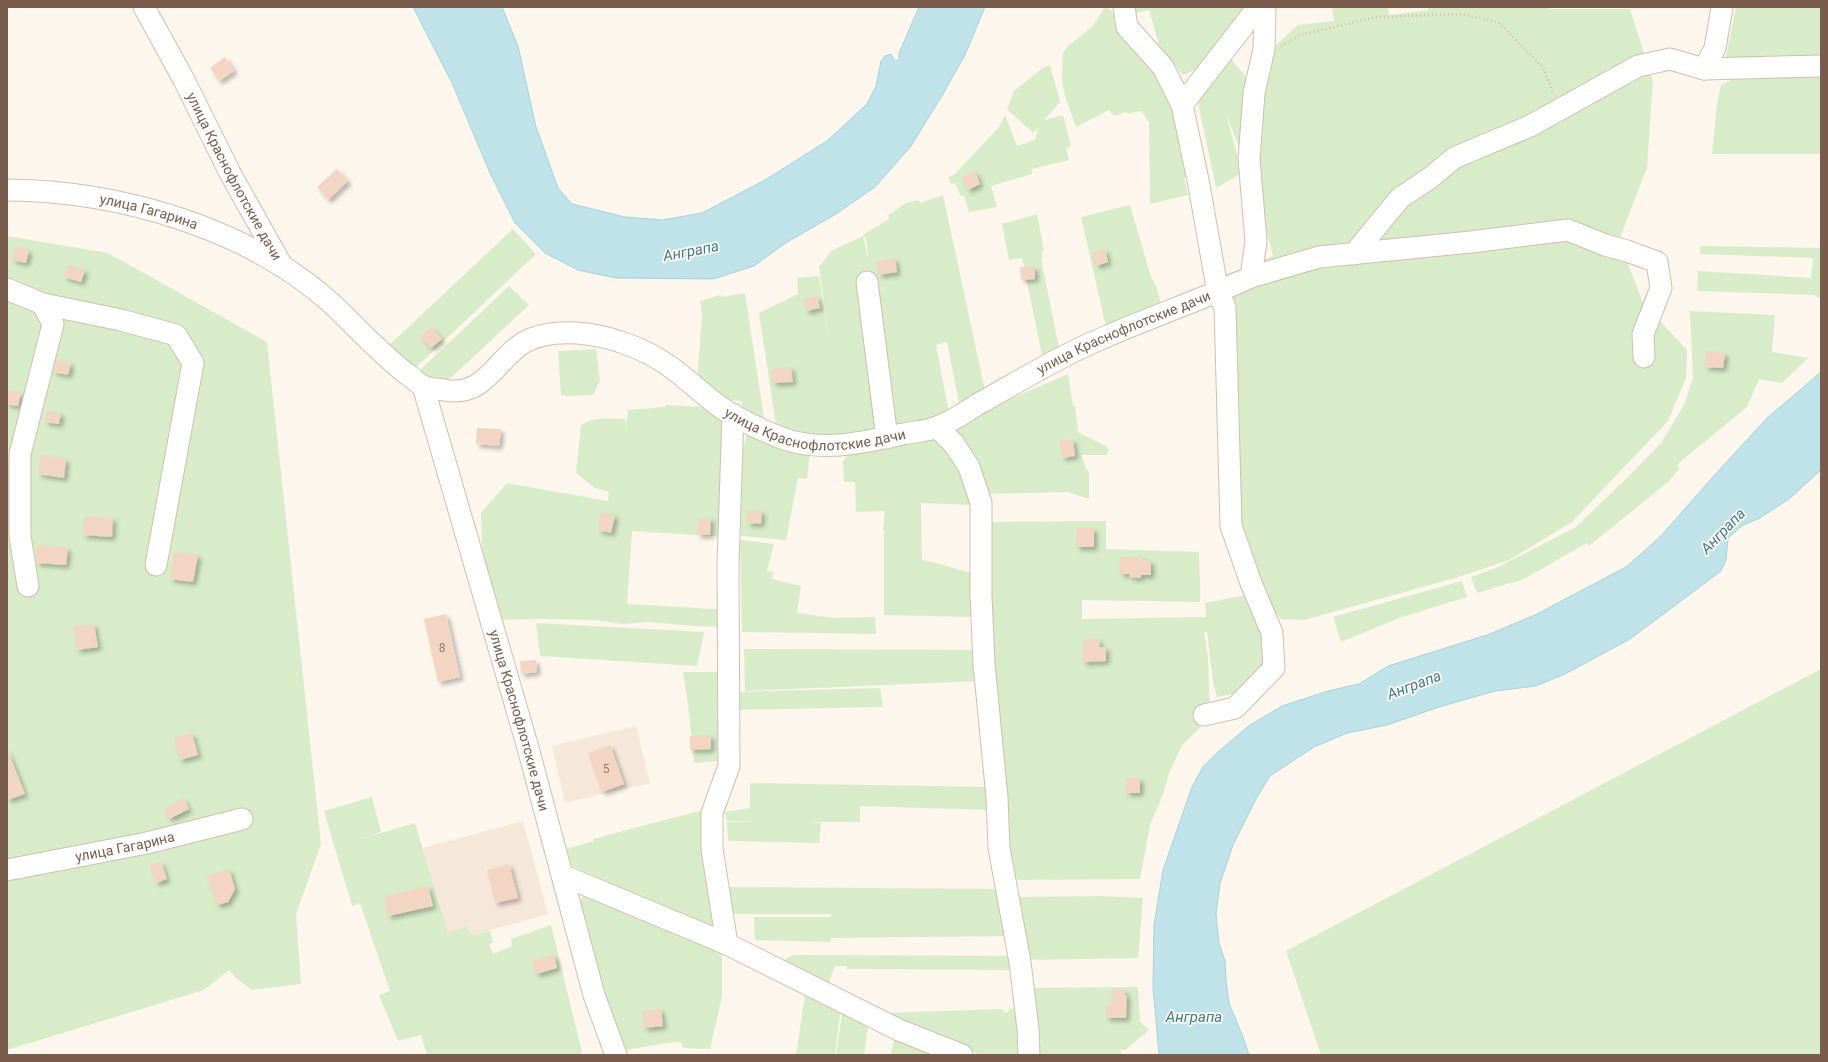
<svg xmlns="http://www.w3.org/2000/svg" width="1828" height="1062" font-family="Roboto,sans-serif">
	<defs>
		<filter id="shadow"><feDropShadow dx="3.5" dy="3.5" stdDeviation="2" flood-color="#0004"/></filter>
	</defs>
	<rect width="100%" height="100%" fill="#fdf6ec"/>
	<path fill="#f5e8da" d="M 636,726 L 650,783 L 565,803 L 552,746 Z
		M 523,821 L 548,914 L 474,935 L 469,933 L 448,933 L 423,848 Z"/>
	<path fill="#d8ecc9" d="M 1105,7 L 1111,10 L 1122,32 L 1175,90 L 1195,176 L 1184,178 L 1188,195 L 1150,204 L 1149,122 L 1141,111 L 1127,114 L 1126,112 L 1114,116 L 1109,110 L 1076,127 L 1065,96 L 1062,80 L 1063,53 L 1069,45 L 1092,27 Z
		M 1134,7 L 1250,7 L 1197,69 L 1183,75 L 1159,45 L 1149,10 L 1136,13 Z
		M 1332,7 L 1388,7 L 1389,15 L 1428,10 L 1428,7 L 1548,7 L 1549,9 L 1630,9 L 1653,81 L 1647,168 L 1619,240 L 1643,303 L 1687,350 L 1686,378 L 1668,421 L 1572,522 L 1509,560 L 1455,578 L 1304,620 L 1280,619 L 1274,611 L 1250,552 L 1239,517 L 1222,276 L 1273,256 L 1255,188 L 1226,114 L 1242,173 L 1216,188 L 1198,103 L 1229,57 L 1249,80 L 1254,65 L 1298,25 L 1334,21 Z
		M 1736,7 L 1821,7 L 1821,65 L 1724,66 Z
		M 1050,65 L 1060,102 L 1044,120 L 1063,115 L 1071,147 L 1066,148 L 1069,160 L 1032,169 L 1032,174 L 991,186 L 997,207 L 969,212 L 964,196 L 961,196 L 955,183 L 951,184 L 948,177 L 954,175 L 999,127 L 1005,115 L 1017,146 L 1035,140 L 1038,127 L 1033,133 L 1007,109 L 1014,91 L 1044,67 Z
		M 1821,74 L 1820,154 L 1712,154 L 1717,104 L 1721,85 L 1733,79 Z
		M 943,195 L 986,395 L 960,408 L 947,342 L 936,345 L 949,413 L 932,421 L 845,441 L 777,432 L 759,313 L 798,294 L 797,278 L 819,276 L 829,336 L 819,267 L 831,251 L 863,236 L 869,261 L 866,239 L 863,235 L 889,219 L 888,215 L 906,203 L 919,200 L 920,203 Z
		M 1130,205 L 1151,277 L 1156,286 L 1162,306 L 1106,327 L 1081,217 Z
		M 1037,214 L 1044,251 L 1041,252 L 1043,258 L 1041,259 L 1060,352 L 1043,360 L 1022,258 L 1009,260 L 1002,224 Z
		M 513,229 L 536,254 L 410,373 L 385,349 Z
		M 7,236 L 108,253 L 267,342 L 321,844 L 296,914 L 301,984 L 252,990 L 236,978 L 229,970 L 204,990 L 7,1050 Z
		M 1700,246 L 1821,248 L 1821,299 L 1814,295 L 1697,291 L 1698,271 L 1811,278 L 1813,258 L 1700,254 Z
		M 509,286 L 529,305 L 439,389 L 419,371 Z
		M 745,293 L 766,431 L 745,418 L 741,401 L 724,400 L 697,381 L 702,316 L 700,301 L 721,295 L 722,297 Z
		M 1690,311 L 1775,315 L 1772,352 L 1808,358 L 1782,383 L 1759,379 L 1747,407 L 1681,461 L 1677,465 L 1680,468 L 1668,482 L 1589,546 L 1587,543 L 1524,579 L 1477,593 L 1471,577 L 1496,568 L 1576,527 L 1629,476 L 1661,443 L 1684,405 L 1693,378 Z
		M 596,349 L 600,381 L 593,395 L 568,396 L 561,395 L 558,351 Z
		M 1068,374 L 1073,406 L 1075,406 L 1078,432 L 1107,447 L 1109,450 L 1106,455 L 1082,455 L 1086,470 L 1088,470 L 1089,474 L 1089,499 L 1068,492 L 985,494 L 953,431 L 987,409 Z
		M 666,405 L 701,407 L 733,429 L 729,537 L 632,531 L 627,604 L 732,610 L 732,627 L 694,626 L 648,622 L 622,624 L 595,620 L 545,619 L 500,620 L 483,580 L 481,513 L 507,483 L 608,501 L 609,492 L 595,488 L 576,473 L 581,425 C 595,416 609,419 625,419 L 626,428 L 628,410 L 665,407 Z
		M 747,433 L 810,454 L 807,479 L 798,478 L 786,540 L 741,536 L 742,454 Z
		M 932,439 L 948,447 L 976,505 L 921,503 L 922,560 C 939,563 955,569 972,573 L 976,617 L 884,615 L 884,530 L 883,530 L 885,511 L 856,512 L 855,482 L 844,482 L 843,461 L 849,454 Z
		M 1106,521 L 1106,549 L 1199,552 C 1199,569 1201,585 1200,602 L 1082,600 L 1082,619 L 1206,617 L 1205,603 L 1252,594 L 1277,651 L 1234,694 L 1217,697 L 1213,681 L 1207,632 L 1204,632 L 1208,658 L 1210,713 L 1206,722 L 1182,745 L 1169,773 L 1163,795 L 1150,825 L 1140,879 L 1009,880 L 988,580 L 990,522 Z
		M 740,540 L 774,544 L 767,571 L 773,572 L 772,579 L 801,586 L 797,613 L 834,618 L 875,617 L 876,634 L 742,632 Z
		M 1462,581 L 1467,597 L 1399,618 L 1341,642 L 1333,617 Z
		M 536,623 L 704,632 L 697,666 L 540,656 Z
		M 744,649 L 979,650 L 981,681 L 745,691 Z
		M 1821,669 L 1821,1055 L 1321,1055 L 1286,951 Z
		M 683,672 L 735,672 L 734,692 L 880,688 L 883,707 L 732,710 L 731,760 L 694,763 L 688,704 Z
		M 750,783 L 993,787 L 992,810 L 860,806 L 860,822 L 811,822 L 821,823 L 819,843 L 728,841 L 727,822 L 757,821 L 727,821 L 725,812 L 750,808 Z
		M 372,797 L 381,832 L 354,841 L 415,823 L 448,933 L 467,926 L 469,933 L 474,935 L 490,931 L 493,942 L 489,944 L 493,954 L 512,946 L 511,939 L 551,925 L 582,1052 L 579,1055 L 427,1055 L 421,1035 L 398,1041 L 379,995 L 390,991 L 360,903 L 352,906 L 324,811 Z
		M 699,811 L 703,811 L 717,930 L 572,866 L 566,849 L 594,841 L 593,839 Z
		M 727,887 L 1003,889 L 1009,936 L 831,938 L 831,942 L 755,940 L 754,917 L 831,917 L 831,914 L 728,914 Z
		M 583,893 L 722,948 L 722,997 L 710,1049 L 683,1048 L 682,1043 L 673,1042 L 626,1050 L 621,1036 L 618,1037 L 580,905 Z
		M 1101,896 L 1143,898 L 1138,958 L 1024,960 L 1013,897 Z
		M 801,955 L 1014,956 L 1016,970 L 847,969 L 847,966 L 835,966 L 827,988 L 782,965 C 785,956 792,955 801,955 Z
		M 1138,987 L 1140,1022 L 1149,1030 L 1125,1050 L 1120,1049 L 1122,1055 L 1033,1055 L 1026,988 Z
		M 806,989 L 841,1007 L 835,1055 L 796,1055 Z
		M 843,1008 L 869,1020 L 864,1055 L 836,1055 Z
		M 1021,1008 L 1023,1055 L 981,1055 L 916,1030 L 883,1013 L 1002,1009 L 1005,1013 L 1009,1011 L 1008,1009 Z
		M 895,1032 L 949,1055 L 891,1055 Z"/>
	<path fill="#bfe3e8" stroke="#a5d3da" d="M 413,7 L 502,7 L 518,46 L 536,127 L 558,188 L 572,204 L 625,217 L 662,220 L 702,213 L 765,180 L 827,141 L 867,104 L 876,86 L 881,61 L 885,56 L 891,54 L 895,61 L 899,60 L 899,53 L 919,7 L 985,7 L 965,55 L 943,94 L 911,146 L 875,187 L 836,214 L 784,244 L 754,266 L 713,279 L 616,278 L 578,270 L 545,253 L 515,223 L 490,173 L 452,83 Z
		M 1821,372 L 1821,470 L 1789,499 L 1760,518 L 1743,525 L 1728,538 L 1726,560 L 1721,571 L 1630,639 L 1565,674 L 1536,686 L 1495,691 L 1439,707 L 1387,725 L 1347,733 L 1314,747 L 1270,776 L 1257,797 L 1233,845 L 1220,883 L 1216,914 L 1219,943 L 1225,961 L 1226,981 L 1229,1003 L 1243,1037 L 1249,1055 L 1159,1055 L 1153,987 L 1154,925 L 1163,870 L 1192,787 L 1203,767 L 1219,751 L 1250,725 L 1282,706 L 1328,691 L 1359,684 L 1388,666 L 1487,635 L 1535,615 L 1626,567 L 1660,537 L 1711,479 L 1767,418 Z"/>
	<path fill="#f3d5c3" filter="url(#shadow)" d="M 225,57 L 234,71 L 219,81 L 210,68 Z
		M 337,169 L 348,181 L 328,200 L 317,187 Z
		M 975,171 L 980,184 L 968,190 L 962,177 Z
		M 15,247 L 29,250 L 26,263 L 12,260 Z
		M 1105,249 L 1108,262 L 1096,266 L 1092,252 Z
		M 895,258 L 897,272 L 879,275 L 876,262 Z
		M 68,265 L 85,270 L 81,282 L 64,277 Z
		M 1020,267 L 1035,267 L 1035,279 L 1021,280 Z
		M 817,296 L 820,308 L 806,311 L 804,299 Z
		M 431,327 L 442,339 L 431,348 L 420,336 Z
		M 1706,351 L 1725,353 L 1723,368 L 1705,367 Z
		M 56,360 L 71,363 L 68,375 L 53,372 Z
		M 791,367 L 793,382 L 773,383 L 771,369 Z
		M 7,390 L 21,393 L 18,406 L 7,404 Z
		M 46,411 L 61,413 L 59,424 L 45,422 Z
		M 477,428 L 501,429 L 499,446 L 476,444 Z
		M 1073,439 L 1075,456 L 1062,458 L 1060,441 Z
		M 41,455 L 66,459 L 64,478 L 38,474 Z
		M 748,510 L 762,511 L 761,524 L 747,523 Z
		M 601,512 L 615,515 L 611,533 L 598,530 Z
		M 84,517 L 113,518 L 112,537 L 83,535 Z
		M 699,518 L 711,518 L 710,535 L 697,535 Z
		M 1077,528 L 1094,528 L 1094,547 L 1076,547 Z
		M 37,545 L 68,548 L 66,565 L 36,563 Z
		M 174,552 L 198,555 L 193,582 L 170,579 Z
		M 1120,557 L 1142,557 L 1142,560 L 1151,561 L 1151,575 L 1141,575 L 1141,578 L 1129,577 L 1130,574 L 1120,574 Z
		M 446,614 L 460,677 L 438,682 L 424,619 Z
		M 94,624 L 98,647 L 77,650 L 74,627 Z
		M 1084,639 L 1099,639 L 1100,647 L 1106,647 L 1106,661 L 1083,662 Z
		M 536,660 L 537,672 L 521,674 L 520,661 Z
		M 192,733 L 198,755 L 180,760 L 174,738 Z
		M 711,735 L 711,749 L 690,750 L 690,736 Z
		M 610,745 L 624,784 L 602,792 L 588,753 Z
		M 7,749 L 25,794 L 7,800 Z
		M 1126,778 L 1140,778 L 1140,793 L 1126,793 Z
		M 183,798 L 189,809 L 169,819 L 164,809 Z
		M 161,862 L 167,879 L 156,883 L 150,865 Z
		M 509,864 L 518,898 L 495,903 L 487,870 Z
		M 229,869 L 235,889 L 228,902 L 217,905 L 207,876 Z
		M 428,886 L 433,906 L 388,916 L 384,897 Z
		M 554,955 L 557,968 L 536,974 L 532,961 Z
		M 1112,990 L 1125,990 L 1125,995 L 1127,995 L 1126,1018 L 1106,1018 L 1106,1005 L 1112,1005 Z
		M 661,1009 L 663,1026 L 644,1028 L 642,1011 Z"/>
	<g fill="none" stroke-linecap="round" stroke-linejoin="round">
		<g stroke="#d1beb0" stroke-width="23">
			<g id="minor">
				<path id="s1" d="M 144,7 L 184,80 L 230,173 L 282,266"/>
				<path d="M 1124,7 L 1127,27 L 1163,67 L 1182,105 L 1198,180 L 1218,293 L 1225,307 L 1231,526 L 1251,583 L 1272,633 L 1274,668 L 1235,708 L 1204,715"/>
				<path d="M 1704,69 L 1715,48 L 1722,7"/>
				<path d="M 1182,105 L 1258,7"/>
				<path id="s2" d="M 7,190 C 119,191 245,227 330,302 C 356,326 379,353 407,374 C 412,377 418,384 423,386 C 429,389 438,389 444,390 C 484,398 495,361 523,343 C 538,334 560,332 577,333 C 608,335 644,348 669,366 C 688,379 704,396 723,409 C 741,421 760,429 779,437 C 819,453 862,443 903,434 C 914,432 927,431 937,427 C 952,422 966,411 980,403 C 1018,382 1056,358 1096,341 C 1148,318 1201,300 1251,277 L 1256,241 L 1249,159 L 1254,93 L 1264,49 L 1265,7"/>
				<path d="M 1354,254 L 1400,198 L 1430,178 L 1454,158 L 1530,126 L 1638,66 L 1670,59 L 1704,69 L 1821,66"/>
				<path d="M 1251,277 L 1319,257 L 1471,242 L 1568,230 L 1605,245 L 1627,251 L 1657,262 L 1661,288 L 1643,334 L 1644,357"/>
				<path d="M 867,282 L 887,438"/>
				<path d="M 7,289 L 43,304 L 53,324 L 20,454 L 20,536 L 28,586"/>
				<path d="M 43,304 L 121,320 L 176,335 L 193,363 L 156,565"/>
				<path id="s3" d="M 423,386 L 528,748 L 594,995 L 616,1055"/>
				<path d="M 937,427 L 954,444 L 969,467 L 981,503 L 981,596 L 984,664 L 997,797 L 999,848 L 1020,962 L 1028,1029 L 1029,1055"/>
				<path id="s4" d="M 7,870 L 147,843 L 242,819"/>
				<path d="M 562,875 L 727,944 L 899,1030 L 962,1055"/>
				<path d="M 727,944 L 712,849 L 712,813 L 729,766 L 728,565 L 733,414"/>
			</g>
		</g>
		<path stroke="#d9b8a5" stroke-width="2.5" stroke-dasharray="1 3" stroke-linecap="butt" d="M 1281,46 L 1300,35 L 1376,17 L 1460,14 L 1498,22 L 1543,67 L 1553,93"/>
		<use href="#minor" stroke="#fff" stroke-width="21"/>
	</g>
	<g text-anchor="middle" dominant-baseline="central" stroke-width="3.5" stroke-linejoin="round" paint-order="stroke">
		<g font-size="12" fill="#987a6a">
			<text x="442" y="648">8</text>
			<text x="606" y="769">5</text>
		</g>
		<g font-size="14" fill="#7a5c4d" stroke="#fffaf3">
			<text stroke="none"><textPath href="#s1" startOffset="192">улица Краснофлотские дачи</textPath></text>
			<text stroke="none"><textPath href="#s2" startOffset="144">улица Гагарина</textPath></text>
			<text stroke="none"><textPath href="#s2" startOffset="1249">улица Краснофлотские дачи</textPath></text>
			<text stroke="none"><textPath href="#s2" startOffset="913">улица Краснофлотские дачи</textPath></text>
			<text stroke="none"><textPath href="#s3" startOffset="348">улица Краснофлотские дачи</textPath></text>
			<text stroke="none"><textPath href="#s4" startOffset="120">улица Гагарина</textPath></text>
		</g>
		<g font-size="15" font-style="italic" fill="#437c86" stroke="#fffaf3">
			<text transform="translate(691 251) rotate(-11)">Анграпа</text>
			<text transform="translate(1723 531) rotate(-46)">Анграпа</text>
			<text transform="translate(1414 685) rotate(-21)">Анграпа</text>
			<text x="1194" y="1017">Анграпа</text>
		</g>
	</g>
	<rect width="1828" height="1062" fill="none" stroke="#7a5c4d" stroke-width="16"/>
</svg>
